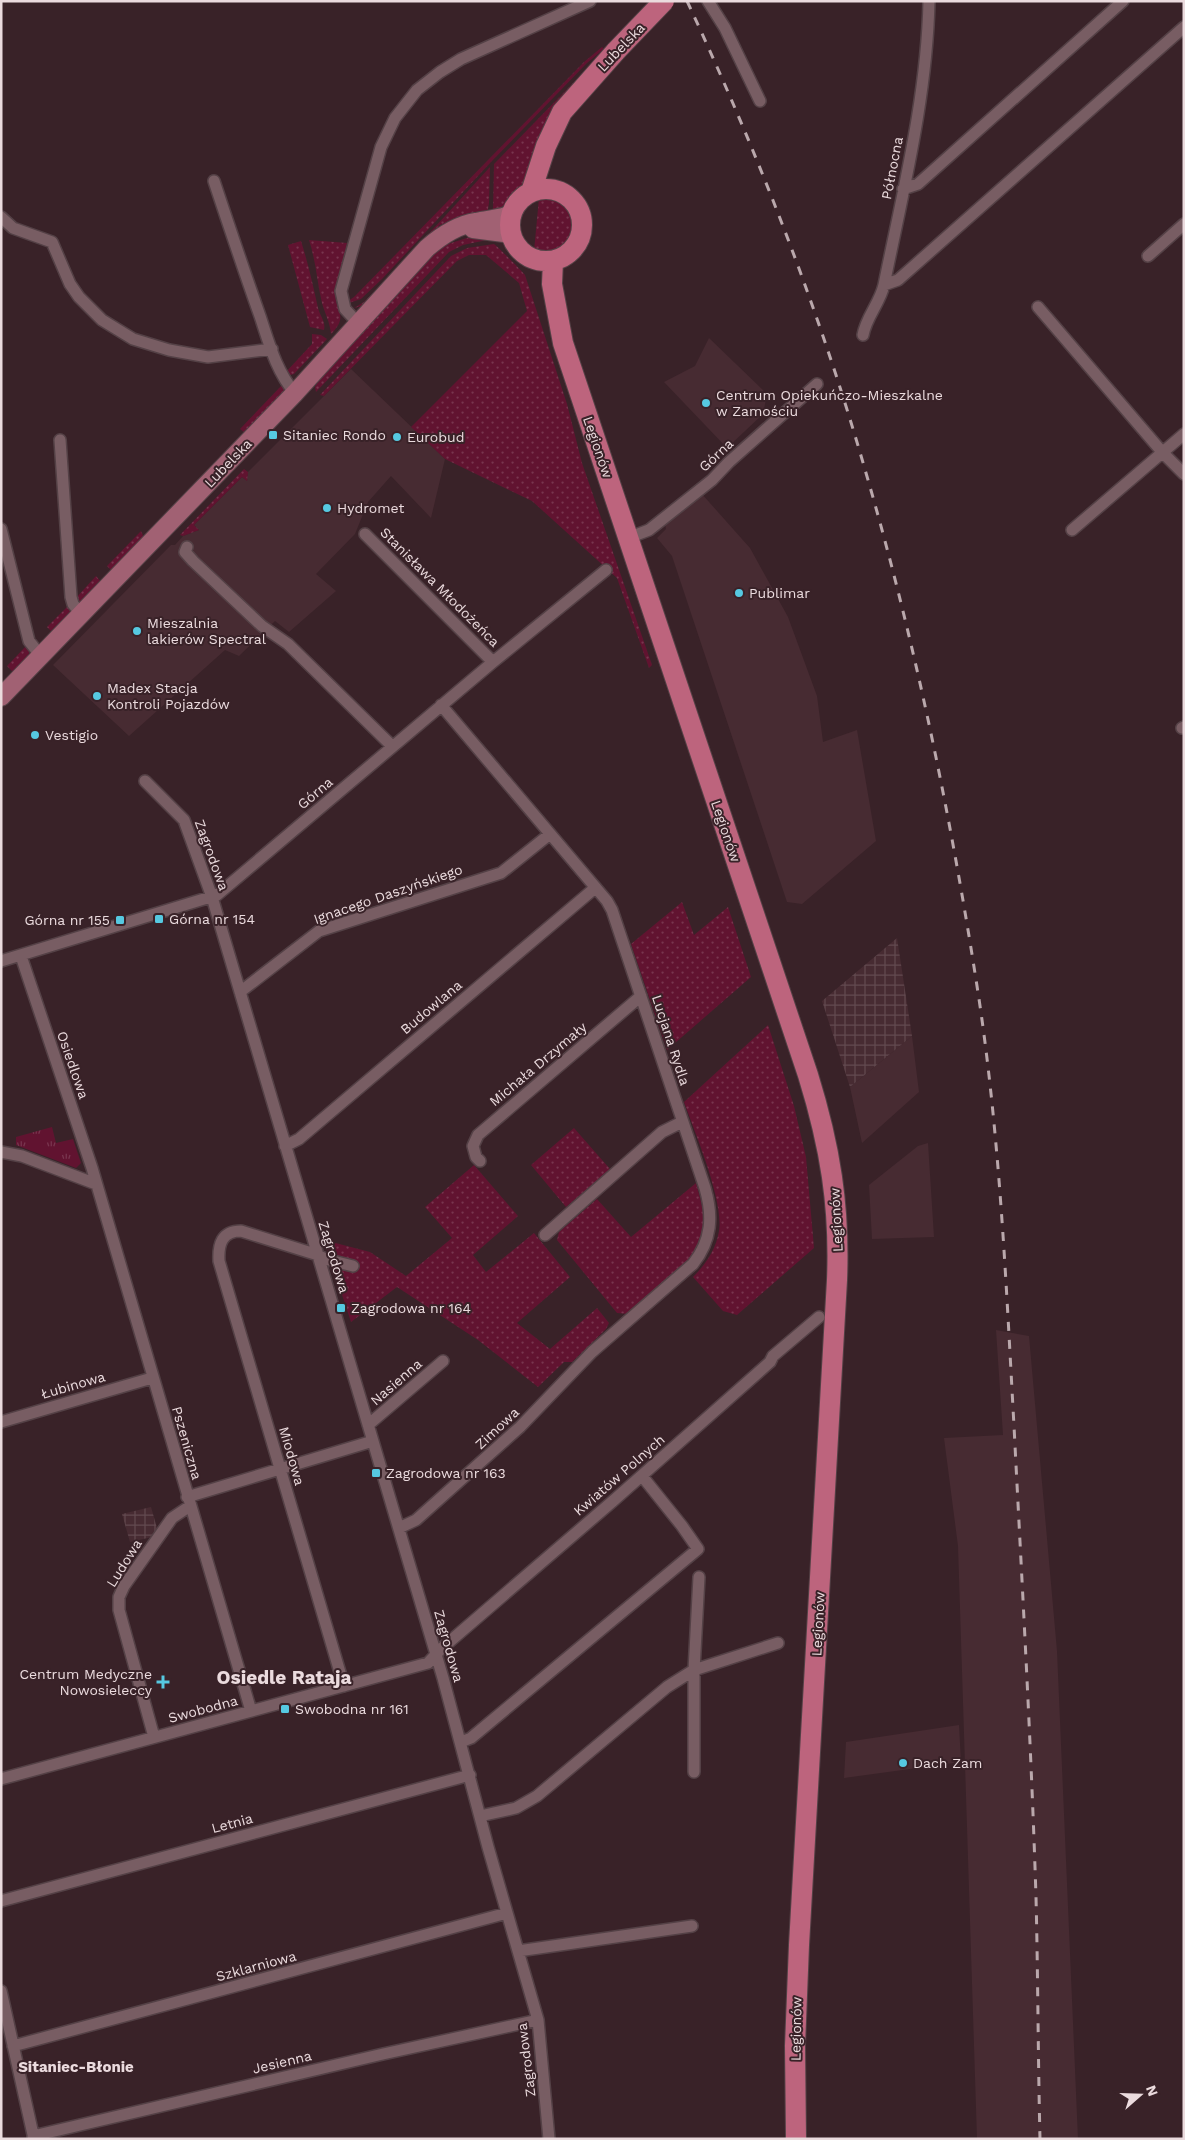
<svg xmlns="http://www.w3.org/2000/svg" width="1185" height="2140" font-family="'Work Sans',sans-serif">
	<defs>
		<pattern id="industrial-grid" width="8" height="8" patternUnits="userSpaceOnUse" patternTransform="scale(1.25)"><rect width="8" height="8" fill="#472b32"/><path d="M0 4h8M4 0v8" fill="none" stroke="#62494f"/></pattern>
		<pattern id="grass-dots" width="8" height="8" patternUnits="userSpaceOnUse" patternTransform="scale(1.25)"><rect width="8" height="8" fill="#611330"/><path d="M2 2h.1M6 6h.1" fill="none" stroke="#78354e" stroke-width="1.8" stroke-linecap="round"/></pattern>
		<pattern id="park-tufts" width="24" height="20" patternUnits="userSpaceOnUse" patternTransform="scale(1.25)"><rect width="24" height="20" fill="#611330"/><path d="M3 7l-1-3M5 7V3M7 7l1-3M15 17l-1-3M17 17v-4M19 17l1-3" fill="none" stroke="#78354e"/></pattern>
	</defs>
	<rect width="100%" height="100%" fill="#392228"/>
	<path fill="#472b32" d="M 709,338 L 767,394 L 763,414 L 727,448 L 664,382 L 695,366 Z
		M 351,369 L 445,459 L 431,518 L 391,476 L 368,502 L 355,534 L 316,574 L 336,591 L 289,632 L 275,621 L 239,656 L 225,650 L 129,736 L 53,665 L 171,545 L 175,545 L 183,536 L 199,530 L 194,525 L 242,477 L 247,481 L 248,472 Z
		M 701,493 L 750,548 L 788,617 L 817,696 L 823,742 L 857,730 L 876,841 L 802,904 L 787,902 L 672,556 L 657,538 L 666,529 L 665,524 Z
		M 912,1036 L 919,1092 L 862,1143 L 850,1087 Z
		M 928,1143 L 934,1237 L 872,1239 L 869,1185 L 918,1146 Z
		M 996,1330 L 1029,1336 L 1057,1651 L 1078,2139 L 977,2139 L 958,1546 L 944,1438 L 1003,1435 Z
		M 959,1725 L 961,1762 L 844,1778 L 846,1742 Z"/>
	<path fill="url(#industrial-grid)" d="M 897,938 L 912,1036 L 850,1087 L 822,1001 Z
		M 151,1507 L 157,1528 L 152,1537 L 130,1542 L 122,1514 Z"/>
	<path fill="url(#grass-dots)" d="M 602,47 L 604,49 L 587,63 L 491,162 L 382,279 L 361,299 L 349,303 L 348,301 L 354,297 L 584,62 Z
		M 573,83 L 575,85 L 527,184 C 513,193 507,207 493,211 L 494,164 Z
		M 490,167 L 489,203 L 487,215 L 463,217 L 440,225 L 365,305 L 354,308 L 364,302 L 389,277 Z
		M 547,197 C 592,203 574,267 534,251 L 539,198 Z
		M 473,236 L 487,240 L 463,245 L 449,252 L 316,392 L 315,387 L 318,381 L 432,256 L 445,245 Z
		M 309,240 L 347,243 C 344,259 339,274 336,290 C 332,310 351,314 331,334 C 330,322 325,314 322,303 C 317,282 316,261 309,240 Z
		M 301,241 C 308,263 313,285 318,308 C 320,316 326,322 324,330 L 310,327 L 288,245 Z
		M 494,244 C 496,245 523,272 525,275 L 567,404 L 582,463 L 652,665 L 649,668 L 617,578 L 532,501 L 445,459 L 411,427 L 527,311 L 519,283 L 486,255 L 469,255 L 457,261 L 324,396 L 320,395 L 451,256 L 467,248 Z
		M 312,334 L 321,335 L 327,339 L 294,374 L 290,375 L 285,373 L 312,344 Z
		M 283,384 L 285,391 L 245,433 L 240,429 Z
		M 244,469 L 248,472 L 247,481 L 242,477 L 194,525 L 199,530 L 183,536 L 180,535 Z
		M 141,531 L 144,538 L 113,570 L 111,570 L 107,566 Z
		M 96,576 L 101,582 L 80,605 L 75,599 Z
		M 70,604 L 73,610 L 51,631 L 47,627 Z
		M 27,645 C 34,657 22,664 14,673 L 7,666 Z
		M 682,902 L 694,935 L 728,907 L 751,977 L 667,1050 L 631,944 Z
		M 768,1025 L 794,1106 L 806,1157 L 814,1248 L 737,1315 L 723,1311 L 693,1277 C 706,1264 716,1249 719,1231 C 724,1201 695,1133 684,1102 Z
		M 574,1128 L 610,1169 L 566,1207 L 531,1165 Z
		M 474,1165 L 518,1216 L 473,1255 L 486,1272 L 534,1233 L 570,1277 L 517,1323 L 550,1349 L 597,1308 L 609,1323 L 606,1329 L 572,1362 L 564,1362 L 538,1387 L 478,1340 L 397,1287 L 351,1322 L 324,1240 L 370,1252 L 406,1276 L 452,1238 L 425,1207 Z
		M 696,1183 C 704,1212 709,1227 694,1255 L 628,1314 L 617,1313 L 557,1240 L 559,1232 L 597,1199 L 631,1237 Z"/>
	<path fill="url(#park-tufts)" d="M 52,1127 L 56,1143 L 73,1139 L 81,1163 L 76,1168 L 16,1145 L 16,1137 Z"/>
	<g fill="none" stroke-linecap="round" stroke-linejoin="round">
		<g stroke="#544146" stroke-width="14">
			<path id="street" d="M 708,1 L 725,28 L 760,101
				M 214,181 C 229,226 244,271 260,316 C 269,343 276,371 295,393
				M 903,189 L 918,184 L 1123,1
				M 1,217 L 13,228 L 52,242 L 70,284 L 79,297 L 102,320 L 133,339 L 169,350 L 208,357 L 272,349
				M 1148,256 L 1184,224
				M 884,285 L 898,280 L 1184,27
				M 1038,307 L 1163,453 L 1184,474
				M 359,324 L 345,309 L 341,291 L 381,147 L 395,118 L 417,90 L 440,72 L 461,59 L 590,1
				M 863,335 C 866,317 880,303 884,285 C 903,191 927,97 929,1
				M 60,440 L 71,597 L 73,604 L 81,614
				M 1,529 L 29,641 L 41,656
				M 1072,530 L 1184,434
				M 365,534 L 493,662
				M 628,538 L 649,530 L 712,480 L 729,462 L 817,384
				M 187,547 L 185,552 L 193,561 L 262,626 L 288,644 L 392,746
				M 1182,728 L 1184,727
				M 145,781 L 184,820 L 212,897 L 443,1678 L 488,1847 L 538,2020 L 549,2139
				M 21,956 L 92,1168 L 251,1711
				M 1,961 L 217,895 L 493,662 L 606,570
				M 240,992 L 319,931 L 501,873 L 550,834
				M 285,1146 L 299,1139 L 595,888
				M 1,1152 L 22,1156 L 96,1184
				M 480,1161 L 476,1157 L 473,1146 L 478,1135 L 641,996
				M 545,1235 L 662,1132 L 682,1122
				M 1,1422 L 152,1378
				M 368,1425 L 443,1361
				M 187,1497 L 373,1441
				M 399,1528 L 416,1520 L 520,1427 L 592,1352 L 693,1264 C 712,1240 713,1216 705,1188 L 612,910 L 607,901 L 441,705
				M 344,1686 L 219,1261 C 218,1244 222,1231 241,1231 L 318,1255 L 325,1259 L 353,1266
				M 154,1737 L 119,1610 L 119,1597 L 124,1586 L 172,1518 L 190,1506
				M 461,1742 L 471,1738 L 698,1549 L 682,1526 L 642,1476
				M 694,1772 L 694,1670 L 699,1577
				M 1,1779 L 428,1663 L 441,1649 L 613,1501 L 770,1362 L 773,1356 L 819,1317
				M 480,1816 L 516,1808 L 537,1796 L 667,1687 L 694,1670 L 778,1643
				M 1,1901 L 470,1775
				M 518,1951 L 692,1926
				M 1,1991 L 34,2139
				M 13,2046 L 507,1913
				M 33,2136 L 383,2054 L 538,2020"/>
		</g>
		<g stroke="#544146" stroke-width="20">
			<path id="primary" d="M 473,229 L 504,233 L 511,235
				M 1,697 L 295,393 L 427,248 C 442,235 457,225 476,222 C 489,219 500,219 512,214"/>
		</g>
		<g stroke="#544146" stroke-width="22">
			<path id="highway" d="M510 225a36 36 0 1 1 72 0a36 36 0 1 1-72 0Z
				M 531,192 L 546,146 L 562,112 L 616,51
				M 553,261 L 552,284 L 563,343 L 808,1075 C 830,1146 840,1206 837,1280 L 799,1945 L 795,2046 L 796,2139"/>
		</g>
		<use href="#street" stroke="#785d63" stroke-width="11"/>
		<use href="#primary" stroke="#a16173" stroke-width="18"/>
		<use href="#highway" stroke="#bd647d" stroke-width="20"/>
		<path stroke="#baa8ac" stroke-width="3" stroke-dasharray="9 9" stroke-linecap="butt" d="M 687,1 C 758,153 820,312 866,473 C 916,645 952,822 979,999 C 1000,1140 1006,1283 1014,1426 C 1022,1583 1031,1740 1036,1897 C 1038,1978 1038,2058 1040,2139"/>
		<g stroke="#544146" stroke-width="22" stroke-linecap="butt">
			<path id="highway-bridge" d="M 616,51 L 664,1"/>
		</g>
		<use href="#highway-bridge" stroke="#bd647d" stroke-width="20"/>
	</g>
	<g fill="#56c9e1" stroke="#392228" stroke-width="2">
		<circle cx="706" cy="403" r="5"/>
		<rect x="268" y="430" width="10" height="10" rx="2.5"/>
		<circle cx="397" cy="437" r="5"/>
		<circle cx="327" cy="508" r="5"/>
		<circle cx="739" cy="593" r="5"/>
		<circle cx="137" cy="631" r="5"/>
		<circle cx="97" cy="696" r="5"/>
		<circle cx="35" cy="735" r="5"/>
		<rect x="154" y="914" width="10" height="10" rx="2.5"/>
		<rect x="115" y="915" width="10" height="10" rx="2.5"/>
		<rect x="336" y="1303" width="10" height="10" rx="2.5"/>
		<rect x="371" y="1468" width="10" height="10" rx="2.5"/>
		<path d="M160.5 1674.5h5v5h5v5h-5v5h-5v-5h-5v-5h5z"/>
		<rect x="280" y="1704" width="10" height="10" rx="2.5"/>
		<circle cx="903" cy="1763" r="5"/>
	</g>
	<g text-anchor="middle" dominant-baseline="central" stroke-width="4" stroke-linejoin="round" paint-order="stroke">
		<g font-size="14" fill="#ebdbde" stroke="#392228">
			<text transform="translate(621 47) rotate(-46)">Lubelska</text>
			<text transform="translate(892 168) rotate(-79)">Północna</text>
			<text transform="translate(598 447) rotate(71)">Legionów</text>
			<text transform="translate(716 455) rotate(-43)">Górna</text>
			<text transform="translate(228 463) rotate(-46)">Lubelska</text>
			<text transform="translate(440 587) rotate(45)">Stanisława Młodożeńca</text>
			<text transform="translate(315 793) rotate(-40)">Górna</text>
			<text transform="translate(726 831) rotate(71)">Legionów</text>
			<text transform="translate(212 855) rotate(70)">Zagrodowa</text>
			<text transform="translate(388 894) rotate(-19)">Ignacego Daszyńskiego</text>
			<text transform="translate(431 1007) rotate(-40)">Budowlana</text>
			<text transform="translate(671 1040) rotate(72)">Lucjana Rydla</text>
			<text transform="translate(538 1064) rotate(-40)">Michała Drzymały</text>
			<text transform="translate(73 1065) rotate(71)">Osiedlowa</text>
			<text transform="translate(836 1220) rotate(-93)">Legionów</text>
			<text transform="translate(334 1257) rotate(73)">Zagrodowa</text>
			<text transform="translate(396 1382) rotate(-41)">Nasienna</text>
			<text transform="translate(73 1385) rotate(-16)">Łubinowa</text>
			<text transform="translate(497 1428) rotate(-43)">Zimowa</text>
			<text transform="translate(187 1443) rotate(74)">Pszeniczna</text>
			<text transform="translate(292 1456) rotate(74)">Miodowa</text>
			<text transform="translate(619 1475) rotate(-41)">Kwiatów Polnych</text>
			<text transform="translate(124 1563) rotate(-58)">Ludowa</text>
			<text transform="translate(818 1624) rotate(-87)">Legionów</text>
			<text transform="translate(449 1646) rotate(74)">Zagrodowa</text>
			<text transform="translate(203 1709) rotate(-15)">Swobodna</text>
			<text transform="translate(232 1823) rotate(-15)">Letnia</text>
			<text transform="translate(256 1966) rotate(-15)">Szklarniowa</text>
			<text transform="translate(796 2029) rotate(-89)">Legionów</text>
			<text transform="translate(526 2060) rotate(-97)">Zagrodowa</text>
			<text transform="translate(282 2062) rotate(-13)">Jesienna</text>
		</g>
		<g font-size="14" fill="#ebdbde" stroke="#392228" text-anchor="start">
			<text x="716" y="395">Centrum Opiekuńczo-Mieszkalne<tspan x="716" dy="16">w Zamościu</tspan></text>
			<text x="283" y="435">Sitaniec Rondo</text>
			<text x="407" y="437">Eurobud</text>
			<text x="337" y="508">Hydromet</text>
			<text x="749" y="593">Publimar</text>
			<text x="147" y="623">Mieszalnia<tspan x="147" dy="16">lakierów Spectral</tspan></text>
			<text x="107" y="688">Madex Stacja<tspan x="107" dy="16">Kontroli Pojazdów</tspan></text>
			<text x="45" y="735">Vestigio</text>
			<text x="169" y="919">Górna nr 154</text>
			<text x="110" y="920" text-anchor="end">Górna nr 155</text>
			<text x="351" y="1308">Zagrodowa nr 164</text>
			<text x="386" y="1473">Zagrodowa nr 163</text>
			<text x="152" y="1674" text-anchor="end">Centrum Medyczne<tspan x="152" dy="16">Nowosieleccy</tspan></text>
			<text x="295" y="1709">Swobodna nr 161</text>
			<text x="913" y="1763">Dach Zam</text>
		</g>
		<g font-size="15" font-weight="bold" fill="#ebdbde" stroke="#392228">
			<text x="76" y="2067">Sitaniec-Błonie</text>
		</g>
		<g font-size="19" font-weight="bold" fill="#ebdbde" stroke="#392228">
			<text x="284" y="1677">Osiedle Rataja</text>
		</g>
	</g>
	<rect width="1185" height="2140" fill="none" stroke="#ebdbde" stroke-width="5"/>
	<g transform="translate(1140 2095) rotate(70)" stroke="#392228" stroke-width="4" paint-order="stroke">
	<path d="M0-4L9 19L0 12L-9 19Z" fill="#ebdbde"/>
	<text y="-8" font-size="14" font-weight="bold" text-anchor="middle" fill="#ebdbde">N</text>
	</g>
</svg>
